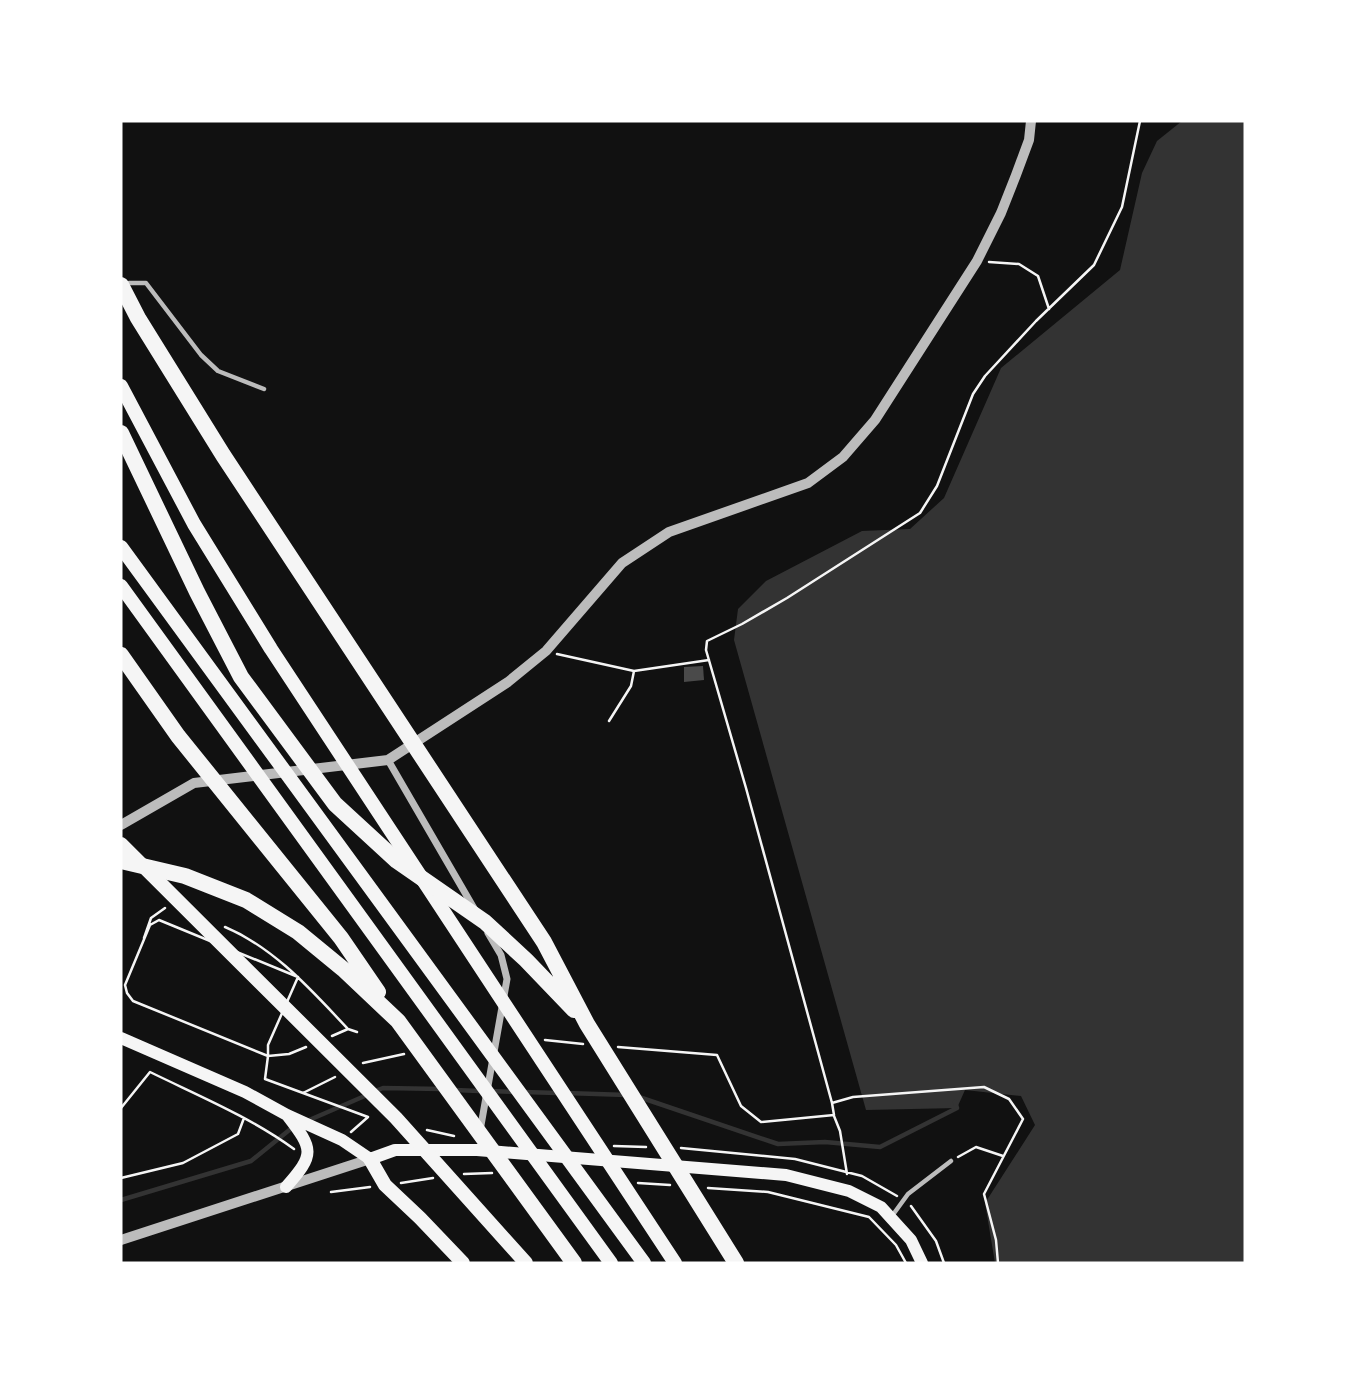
<svg xmlns="http://www.w3.org/2000/svg" width="1366" height="1384" font-family="Mulish,sans-serif">
	<rect width="100%" height="100%" fill="#111"/>
	<path fill="#333" d="M 1182,121 L 1245,121 L 1245,1263 L 995,1263 L 985,1203 L 1035,1125 L 1021,1096 L 965,1090 L 957,1108 L 866,1110 L 734,640 L 738,609 L 766,581 L 862,531 L 910,529 L 944,498 L 1001,368 L 1120,270 L 1142,173 L 1157,141 Z"/>
	<g fill="none" stroke-linecap="round" stroke-linejoin="round">
		<path stroke="#333" stroke-width="4.5" d="M 454,1090 L 480,1091
			M 375,1091 L 383,1088 L 442,1089
			M 489,1091 L 515,1092
			M 524,1092 L 557,1093
			M 566,1093 L 627,1095
			M 639,1097 L 778,1144 L 825,1142 L 880,1147 L 957,1108 L 955,1102
			M 307,1121 L 367,1095
			M 121,1200 L 251,1161 L 293,1127"/>
	</g>
	<path fill="#4a4a4a" d="M 703,666 L 704,680 L 684,682 L 684,667 Z"/>
	<g fill="none" stroke-linecap="round" stroke-linejoin="round">
		<path stroke="#f5f5f5" stroke-width="2.5" d="M 989,262 L 1019,264 L 1038,276 L 1049,309
			M 557,654 L 634,671 L 709,660
			M 609,721 L 631,686 L 634,671
			M 159,920 L 298,977 L 268,1045 L 268,1056 L 133,1001 L 127,993 L 125,985 L 150,925 Z
			M 225,927 C 275,948 312,991 348,1029 L 332,1036
			M 144,938 L 151,918 L 165,908
			M 348,1029 L 357,1032
			M 545,1040 L 583,1044
			M 306,1047 L 289,1054 L 268,1056 L 265,1079 L 368,1117 L 351,1132
			M 618,1047 L 717,1055 L 741,1106 L 761,1122 L 834,1115 L 832,1103
			M 363,1063 L 404,1054
			M 303,1093 L 335,1077
			M 121,1108 L 150,1072 C 199,1096 250,1117 294,1149
			M 834,1116 L 840,1131 L 847,1174
			M 427,1130 L 454,1136
			M 614,1146 L 646,1147
			M 681,1148 L 795,1159 L 862,1176 L 897,1196
			M 958,1157 L 976,1147 L 1003,1156
			M 464,1174 L 492,1173
			M 121,1178 L 183,1163 L 238,1134 L 244,1118
			M 401,1183 L 433,1178
			M 638,1183 L 670,1185
			M 708,1188 L 768,1192 L 869,1217 L 896,1245 L 906,1263
			M 331,1192 L 370,1187
			M 911,1206 L 936,1241 L 944,1263
			M 998,1263 L 996,1240 L 984,1194 L 1023,1119 L 1009,1099 L 984,1087 L 853,1097 L 832,1103 L 746,788 L 706,650 L 707,641 L 742,624 L 787,598 L 920,513 L 937,486 L 973,394 L 985,376 L 1036,321 L 1094,265 L 1122,207 L 1140,121"/>
		<path stroke="#bcbcbc" stroke-width="4.5" d="M 129,283 L 146,283 L 201,355 L 218,371 L 264,389
			M 892,1216 L 908,1194 L 951,1161"/>
		<path stroke="#bcbcbc" stroke-width="7" d="M 388,760 L 475,910
			M 480,1131 L 507,979 L 501,955 L 488,933"/>
		<path stroke="#bcbcbc" stroke-width="10" d="M 121,825 L 194,783 L 388,760 L 508,682 L 546,651 L 622,563 L 669,532 L 808,483 L 843,457 L 875,420 L 977,261 L 1001,213 L 1016,175 L 1029,140 L 1031,121
			M 121,1240 L 370,1159"/>
		<path stroke="#f5f5f5" stroke-width="12" d="M 121,1038 L 245,1092 L 287,1115 L 342,1140 L 370,1159 L 395,1150 L 477,1150 L 786,1175 L 849,1191 L 881,1207 L 911,1240 L 922,1263
			M 286,1187 C 315,1154 314,1150 287,1115"/>
		<path stroke="#f5f5f5" stroke-width="14" d="M 121,386 L 194,524 L 271,649 L 675,1263
			M 121,547 L 644,1263
			M 121,586 L 611,1263
			M 121,844 L 396,1118 L 526,1263
			M 370,1159 L 385,1185 L 420,1218 L 463,1263"/>
		<path stroke="#f5f5f5" stroke-width="16" d="M 121,285 L 138,318 L 223,455 L 544,942 L 587,1024 L 736,1263
			M 121,433 L 197,592 L 241,677 L 335,804 L 397,861 L 485,922 L 526,960 L 574,1010
			M 121,655 L 178,736 L 341,938 L 378,992
			M 121,861 L 185,876 L 246,900 L 298,932 L 343,969 L 398,1021 L 574,1263"/>
	</g>
	<rect width="1366" height="1384" fill="none" stroke="#ffffff" stroke-width="245"/>
</svg>
